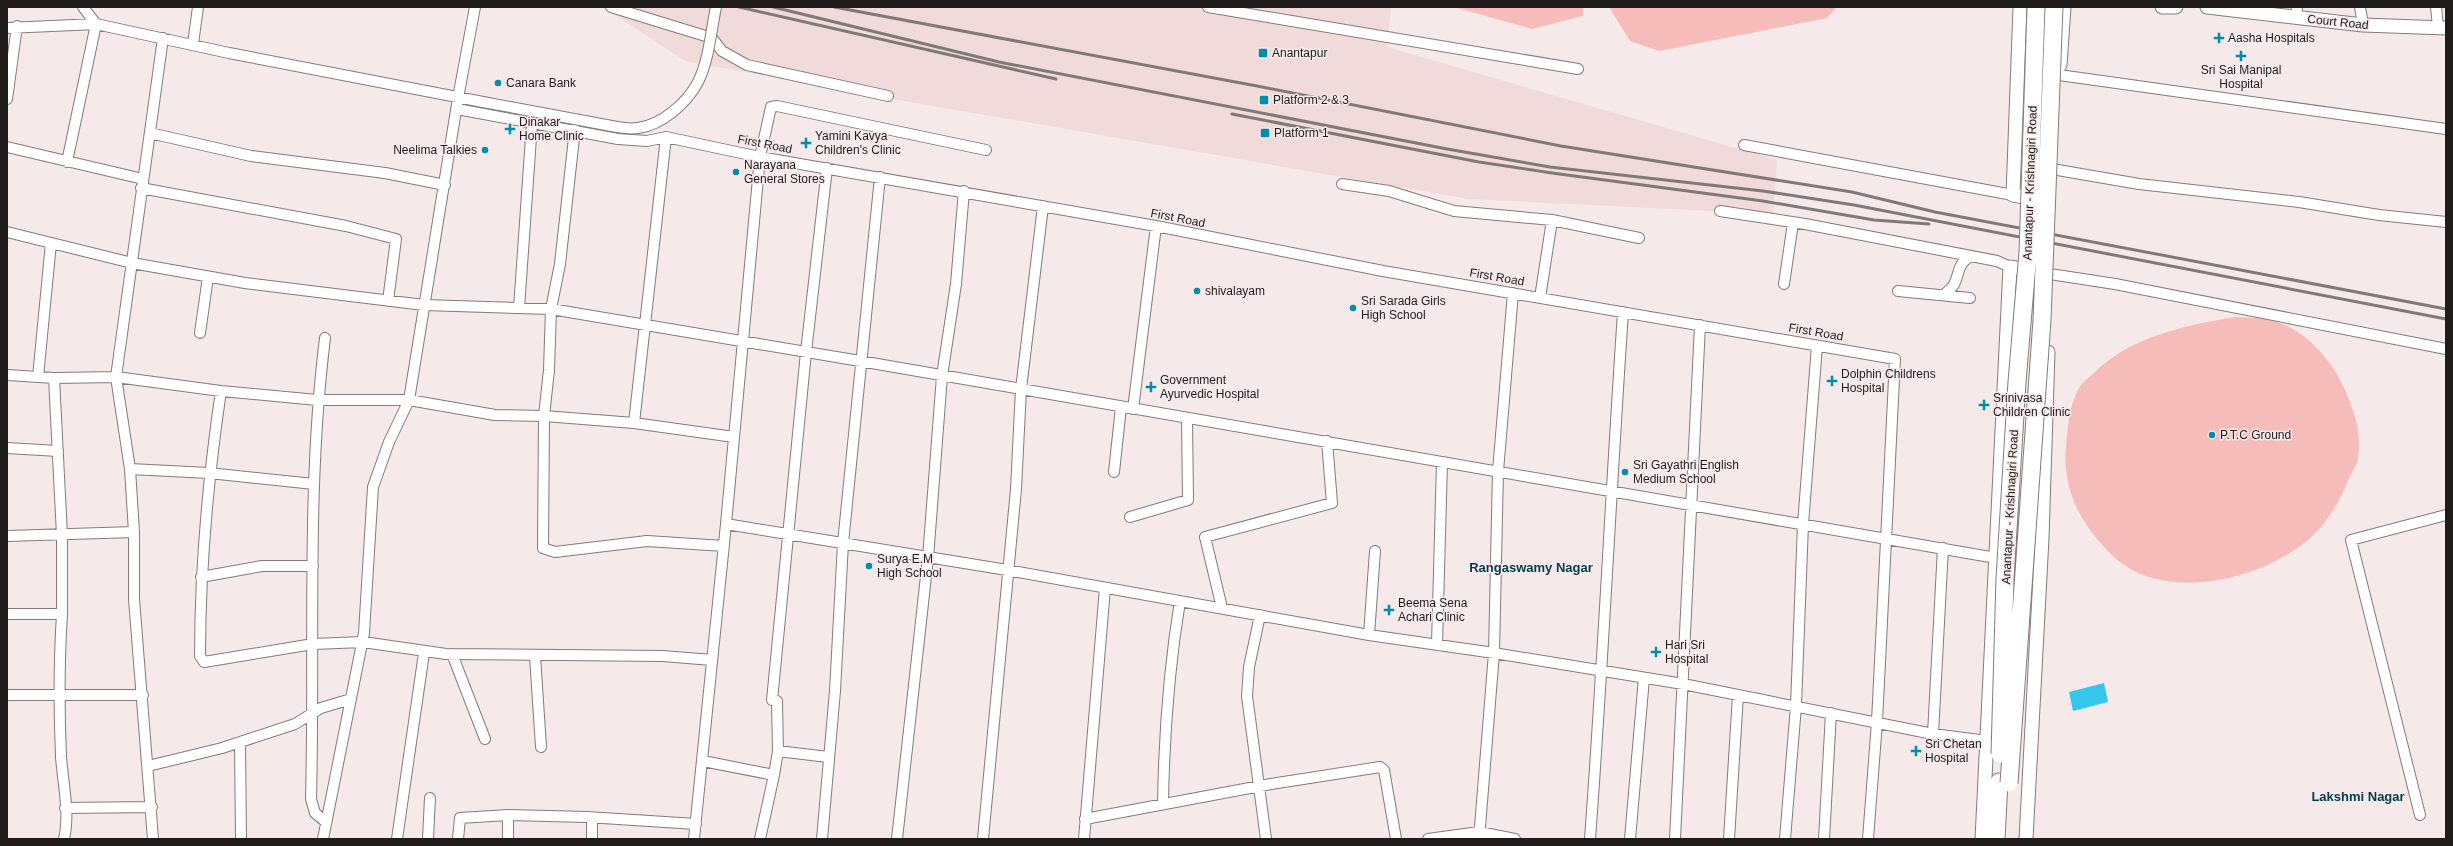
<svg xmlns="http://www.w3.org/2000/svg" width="2453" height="846" font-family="Arial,sans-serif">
	<rect width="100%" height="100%" fill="#f6e9e9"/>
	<path fill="#f0dbda" d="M 603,7 L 1391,7 L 1387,47 L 1777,160 L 1773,214 L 1469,199 L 899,100 L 685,61 Z"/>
	<path fill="#f6bcba" d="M 1454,7 L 1583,7 L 1583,16 L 1532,29 Z
		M 1609,7 L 1837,7 L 1827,18 L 1659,51 L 1630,41 Z
		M 2234,317 C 2246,318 2259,317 2270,320 C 2300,327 2324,351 2339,378 C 2351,401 2363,431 2358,458 C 2357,465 2352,472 2349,478 C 2340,501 2327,524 2308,540 C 2260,581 2161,604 2112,555 C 2081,525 2062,490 2066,446 C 2068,427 2069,407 2078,390 C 2081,384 2088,378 2093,374 C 2130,336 2185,326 2234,317 Z"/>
	<path fill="#34c6eb" d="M 2104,683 L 2108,702 L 2073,711 L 2069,692 Z"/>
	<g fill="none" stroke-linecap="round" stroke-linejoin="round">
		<g stroke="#857a7a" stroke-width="12">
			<path id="minor" d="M 611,7 L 712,38 L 722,51 L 747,65 L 888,96
				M 1208,7 L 1578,69
				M 2360,7 L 2363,25
				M 2436,7 L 2438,27
				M 2296,17 L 2297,7
				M 7,28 L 96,24 L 229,53 L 483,102
				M 193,44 L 198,7
				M 2059,75 L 2446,129
				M 7,99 L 17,26
				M 457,109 L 618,139 L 647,141 L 666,137 L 760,157 L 1156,226 L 1383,271 L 1895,359 L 1877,722 L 1868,839
				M 150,133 L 251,156 L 385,173 L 445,185
				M 1744,145 L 2013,195
				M 7,147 L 143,179
				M 986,150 L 777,106 L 771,107 L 760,157 L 726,524 L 1007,570 L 1369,635 L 1494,653 L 1683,684 L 1933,734 L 1987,741
				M 67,162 L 96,24 L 83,7
				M 2052,169 L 2139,184 L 2299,202 L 2379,215 L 2446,222
				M 1342,184 L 1389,191 L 1454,211 L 1552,220 L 1639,238
				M 141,188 L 346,226 L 396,239 L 388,301
				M 1720,211 L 1805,224 L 1997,261 L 2010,267
				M 7,232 L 132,263 L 245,283 L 424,305 L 551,309 L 860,361 L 1996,558
				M 2050,274 L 2115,284 L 2446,349
				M 1784,284 L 1793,223
				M 1898,291 L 1970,298
				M 1943,295 C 1965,281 1951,267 1971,256
				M 1540,298 L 1552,220
				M 519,308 L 532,123
				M 200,333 L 208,277
				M 325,338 C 306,491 315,645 311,799 L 315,813 L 326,822
				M 7,375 L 54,378
				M 38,377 L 51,243
				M 221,391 C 208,479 200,566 200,656 L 204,662 L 313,644 L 363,642 L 446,654 L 663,656 L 712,660
				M 1133,409 L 1156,226
				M 634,423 L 666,137
				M 7,448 L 58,451
				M 130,469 L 209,473 L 314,484
				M 1114,472 L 1121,407
				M 1130,517 L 1188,500 L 1187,418
				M 7,536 L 134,532
				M 724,546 L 647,541 L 555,552 L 543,548 L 544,416 L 634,423 L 734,437
				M 201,577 L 262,566 L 313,566
				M 1222,608 L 1205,537 L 1332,503 L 1327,441
				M 7,614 L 62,614 C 59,661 59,710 61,757 C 63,784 70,813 64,839
				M 62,614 L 62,535 L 54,378 L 116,377 L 221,391 L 317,400 L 409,400 L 495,415 L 544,416 L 549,370 L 551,309 L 560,264 L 575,129
				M 1260,615 L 1249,667 L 1247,696 L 1266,839
				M 1369,635 L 1375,551
				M 1437,645 L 1442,462
				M 452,654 L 485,739
				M 535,656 L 541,747
				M 7,695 L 143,695
				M 772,700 L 806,352 L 827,168
				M 777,701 L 778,751
				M 1933,734 L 1943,548
				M 240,742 L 241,839
				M 703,761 L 774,775 L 778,751 L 828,757
				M 148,766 L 222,748 L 295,724 L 321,708 L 351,699
				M 1163,804 C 1164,736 1169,668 1180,601
				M 65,808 L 152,807
				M 2420,815 L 2351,540 L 2446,515
				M 592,818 L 592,839
				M 1085,819 L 1271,784 L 1380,767 L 1384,770 L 1396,839
				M 153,839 L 134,599 L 134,532 L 130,469 L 116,377 L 163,38
				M 323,839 L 364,633 L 373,487 L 389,442 L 409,400 L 458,98 L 475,7
				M 397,839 L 424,653
				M 428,839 L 430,798
				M 458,839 L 460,818 L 508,815
				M 508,839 L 508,815 L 587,817 L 696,824
				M 694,839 L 726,524
				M 760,839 L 774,775
				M 822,839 L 835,691 L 843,543 L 880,177
				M 897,839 L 928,558 L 942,376 L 956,284 L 964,191
				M 983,839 L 1016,489 L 1021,389 L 1043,206
				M 1084,839 L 1105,588
				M 1428,839 L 1479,832 L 1515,839
				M 1479,839 L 1494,653 L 1498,471 L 1513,293
				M 1590,839 C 1603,664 1611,488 1623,312
				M 1630,839 L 1644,678
				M 1675,839 L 1700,325
				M 1729,839 L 1738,695
				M 1785,839 L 1796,706 L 1803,524 L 1817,346
				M 1824,839 L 1831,713"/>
		</g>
		<g stroke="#857a7a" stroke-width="15">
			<path id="tertiary" d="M 2020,7 L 2013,195 L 2039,200
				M 2162,7 L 2176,7
				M 2207,7 L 2363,25 L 2446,28
				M 2060,65 L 2064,7
				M 1982,839 L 2010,267 L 2035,271
				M 2026,839 L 2042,538 L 2048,352"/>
		</g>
		<g stroke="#857a7a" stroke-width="19">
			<path id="trunk" d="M 1996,839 L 1999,782"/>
		</g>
		<use href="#minor" stroke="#fff" stroke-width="10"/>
		<use href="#tertiary" stroke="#fff" stroke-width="13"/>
		<use href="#trunk" stroke="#fff" stroke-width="17"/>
		<path stroke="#817979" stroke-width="3" d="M 739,7 L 1056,79
			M 773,7 L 999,62 L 1447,149 L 1550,167 L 1763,191 L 1854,205 L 2446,319
			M 834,7 L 1257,86 L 1561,146 L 1852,192 L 1935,212 L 2446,309
			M 1232,114 L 1479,162 L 1552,173 L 1763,201 L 1874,220 L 1929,224"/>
		<g stroke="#857a7a" stroke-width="12" stroke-linecap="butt">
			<path id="minor-bridge" d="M 483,102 L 617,127 C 623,128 631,129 638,128 C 662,125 687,103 698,82 C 709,60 711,31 716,7"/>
		</g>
		<g stroke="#857a7a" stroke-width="19" stroke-linecap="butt">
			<path id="trunk-bridge" d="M 2000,754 L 2005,578 L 2017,382 L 2028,252 L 2036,7
				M 2009,783 L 2042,320 L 2054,7"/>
		</g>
		<use href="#minor-bridge" stroke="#fff" stroke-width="10"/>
		<use href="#trunk-bridge" stroke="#fff" stroke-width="17"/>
	</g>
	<g fill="#008caa" stroke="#f6e9e9" stroke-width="1.5">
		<path d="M2217 32h4v4h4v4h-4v4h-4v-4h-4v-4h4z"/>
		<rect x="1258" y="48" width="10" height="10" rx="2"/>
		<path d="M2239 50h4v4h4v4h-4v4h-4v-4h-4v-4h4z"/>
		<circle cx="498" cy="83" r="4"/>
		<rect x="1259" y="95" width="10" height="10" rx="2"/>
		<path d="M508 123h4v4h4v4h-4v4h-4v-4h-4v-4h4z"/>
		<rect x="1260" y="128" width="10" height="10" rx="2"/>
		<path d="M804 137h4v4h4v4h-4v4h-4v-4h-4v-4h4z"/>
		<circle cx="485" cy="150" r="4"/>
		<circle cx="736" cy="172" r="4"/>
		<circle cx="1197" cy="291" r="4"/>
		<circle cx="1353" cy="308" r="4"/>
		<path d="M1830 375h4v4h4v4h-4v4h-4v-4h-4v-4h4z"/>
		<path d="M1149 381h4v4h4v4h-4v4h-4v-4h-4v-4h4z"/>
		<path d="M1982 399h4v4h4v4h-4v4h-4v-4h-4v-4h4z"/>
		<circle cx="2212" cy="435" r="4"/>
		<circle cx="1625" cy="472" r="4"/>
		<circle cx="869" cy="566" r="4"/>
		<path d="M1387 604h4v4h4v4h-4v4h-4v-4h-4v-4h4z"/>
		<path d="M1654 646h4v4h4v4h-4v4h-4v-4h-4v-4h4z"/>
		<path d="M1914 745h4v4h4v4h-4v4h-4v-4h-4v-4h4z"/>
	</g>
	<g text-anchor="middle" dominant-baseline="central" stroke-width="3" stroke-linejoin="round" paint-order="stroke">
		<g font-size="12" fill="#201c1c" stroke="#f6e9e9">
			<text transform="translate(2338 22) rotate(6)">Court Road</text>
			<text transform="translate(765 144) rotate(11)">First Road</text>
			<text transform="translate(2030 183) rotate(-88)">Anantapur - Krishnagiri Road</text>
			<text transform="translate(1178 218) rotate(11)">First Road</text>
			<text transform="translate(1497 277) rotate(10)">First Road</text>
			<text transform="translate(1816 332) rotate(10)">First Road</text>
			<text transform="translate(2010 507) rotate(-87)">Anantapur - Krishnagiri Road</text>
		</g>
		<g font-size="12" fill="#201c1c" stroke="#f6e9e9" text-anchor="start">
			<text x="2228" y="38">Aasha Hospitals</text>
			<text x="1272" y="53">Anantapur</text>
			<text x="2241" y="70" text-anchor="middle">Sri Sai Manipal<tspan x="2241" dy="14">Hospital</tspan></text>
			<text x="506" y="83">Canara Bank</text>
			<text x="1273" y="100">Platform 2 &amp; 3</text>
			<text x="519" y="122">Dinakar<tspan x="519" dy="14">Home Clinic</tspan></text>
			<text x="1274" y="133">Platform 1</text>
			<text x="815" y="136">Yamini Kavya<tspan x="815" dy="14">Children's Clinic</tspan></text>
			<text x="477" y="150" text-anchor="end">Neelima Talkies</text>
			<text x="744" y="165">Narayana<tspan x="744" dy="14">General Stores</tspan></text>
			<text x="1205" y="291">shivalayam</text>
			<text x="1361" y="301">Sri Sarada Girls<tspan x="1361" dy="14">High School</tspan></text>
			<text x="1841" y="374">Dolphin Childrens<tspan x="1841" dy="14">Hospital</tspan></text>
			<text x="1160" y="380">Government<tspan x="1160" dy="14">Ayurvedic Hospital</tspan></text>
			<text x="1993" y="398">Srinivasa<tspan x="1993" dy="14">Children Clinic</tspan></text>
			<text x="2220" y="435">P.T.C Ground</text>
			<text x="1633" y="465">Sri Gayathri English<tspan x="1633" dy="14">Medium School</tspan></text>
			<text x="877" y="559">Surya E.M<tspan x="877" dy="14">High School</tspan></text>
			<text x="1398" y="603">Beema Sena<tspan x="1398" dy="14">Achari Clinic</tspan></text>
			<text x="1665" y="645">Hari Sri<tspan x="1665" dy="14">Hospital</tspan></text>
			<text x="1925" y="744">Sri Chetan<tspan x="1925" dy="14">Hospital</tspan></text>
		</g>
		<g font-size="13" font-weight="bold" fill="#013d4b" stroke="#f6e9e9">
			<text x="1531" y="567">Rangaswamy Nagar</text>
			<text x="2358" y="796">Lakshmi Nagar</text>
		</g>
	</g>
	<rect width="2453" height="846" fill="none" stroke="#201c1c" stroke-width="16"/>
</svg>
